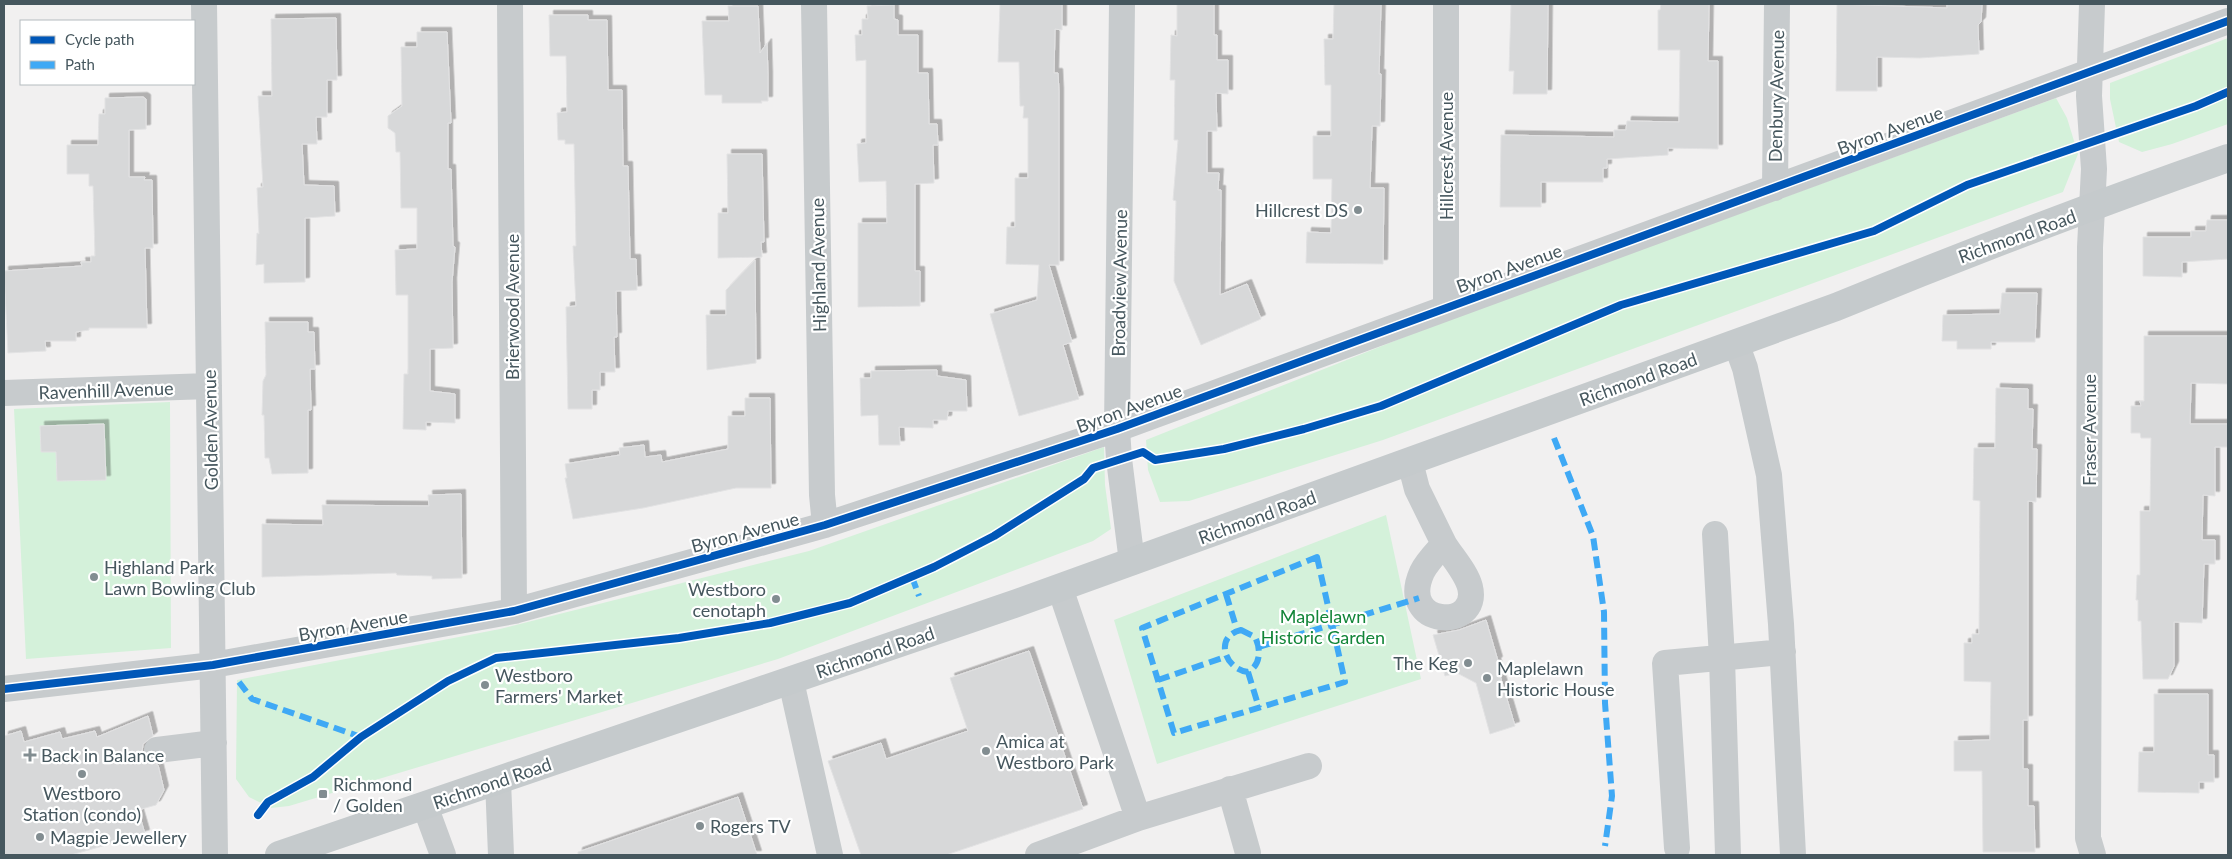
<svg xmlns="http://www.w3.org/2000/svg" width="2232" height="859" font-family="Lato,sans-serif">
	<defs>
		<filter id="shadow"><feDropShadow dx="4.5" dy="-4.5" stdDeviation="0" flood-color="#0004"/></filter>
	</defs>
	<rect width="100%" height="100%" fill="#f1f0f0"/>
	<path fill="#d4f1da" d="M 2228,38 L 2228,124 L 2172,144 L 2142,152 L 2119,142 L 2110,99 L 2110,83 Z
		M 2056,98 L 2067,118 L 2078,154 L 2063,192 L 1383,440 L 1189,501 L 1160,502 L 1148,470 L 1146,440 L 1437,324 Z
		M 170,402 L 171,648 L 26,659 L 14,409 Z
		M 1104,447 L 1105,485 L 1111,529 L 1093,541 L 778,659 L 289,806 L 271,808 L 249,797 L 236,779 L 237,680 L 500,629 L 809,551 Z
		M 1386,515 L 1421,679 L 1157,764 L 1114,620 Z"/>
	<path fill="#d7d8d9" stroke="#e2e2e3" filter="url(#shadow)" d="M 1000,4 L 1062,4 L 1062,30 L 1055,29 L 1054,73 L 1058,73 L 1059,92 L 1059,265 L 1049,265 L 1072,342 L 1063,345 L 1079,399 L 1019,416 L 990,314 L 1037,300 L 1039,265 L 1006,264 L 1007,227 L 1015,227 L 1015,178 L 1028,178 L 1028,118 L 1023,118 L 1024,106 L 1020,106 L 1019,62 L 998,62 Z
		M 1177,4 L 1214,4 L 1214,35 L 1217,35 L 1217,60 L 1228,60 L 1228,94 L 1216,93 L 1217,131 L 1207,131 L 1207,173 L 1219,173 L 1218,190 L 1221,190 L 1220,295 L 1247,284 L 1261,319 L 1201,345 L 1174,281 L 1176,201 L 1173,200 L 1178,140 L 1174,140 L 1175,80 L 1170,80 L 1171,35 L 1177,36 Z
		M 1334,4 L 1381,4 L 1379,74 L 1381,74 L 1380,126 L 1372,126 L 1370,188 L 1384,188 L 1383,264 L 1306,263 L 1307,232 L 1331,233 L 1332,179 L 1313,179 L 1313,136 L 1331,136 L 1331,85 L 1325,85 L 1324,39 L 1333,39 Z
		M 1511,4 L 1548,4 L 1547,94 L 1513,94 L 1514,71 L 1509,71 Z
		M 1661,4 L 1709,4 L 1708,61 L 1718,61 L 1718,149 L 1668,148 L 1668,155 L 1607,159 L 1607,168 L 1603,168 L 1603,182 L 1541,182 L 1541,207 L 1500,207 L 1501,135 L 1614,137 L 1614,130 L 1626,130 L 1627,121 L 1679,122 L 1680,50 L 1658,50 L 1658,10 L 1660,10 Z
		M 1837,4 L 1947,8 L 1947,4 L 1982,4 L 1981,22 L 1978,25 L 1979,54 L 1920,58 L 1877,57 L 1877,91 L 1836,91 Z
		M 894,5 L 894,19 L 898,20 L 898,35 L 918,35 L 918,73 L 928,73 L 929,124 L 937,124 L 938,145 L 933,145 L 934,183 L 915,184 L 915,271 L 920,271 L 920,306 L 858,307 L 858,223 L 887,223 L 886,181 L 859,182 L 857,144 L 866,143 L 866,60 L 856,61 L 855,35 L 862,35 L 862,19 L 868,19 L 867,6 Z
		M 728,6 L 758,6 L 760,53 L 767,43 L 768,76 L 768,101 L 761,101 L 762,103 L 722,103 L 722,95 L 705,95 L 702,21 L 729,21 Z
		M 549,15 L 588,15 L 588,20 L 607,20 L 608,90 L 622,90 L 623,166 L 628,166 L 630,259 L 636,259 L 637,290 L 616,291 L 617,337 L 614,337 L 615,372 L 600,372 L 600,390 L 592,390 L 592,409 L 568,409 L 566,307 L 576,306 L 573,246 L 576,246 L 574,144 L 565,144 L 565,140 L 558,140 L 557,113 L 567,112 L 566,56 L 550,56 Z
		M 336,18 L 337,80 L 327,80 L 327,117 L 316,117 L 317,144 L 302,144 L 304,185 L 334,186 L 335,216 L 305,218 L 305,282 L 264,283 L 264,264 L 256,265 L 257,233 L 259,234 L 257,188 L 263,187 L 258,96 L 272,96 L 271,19 Z
		M 417,32 L 447,32 L 451,123 L 448,123 L 448,169 L 451,169 L 453,246 L 455,247 L 452,282 L 453,348 L 430,349 L 430,391 L 455,394 L 455,423 L 426,422 L 426,430 L 403,429 L 404,374 L 408,374 L 408,295 L 396,295 L 395,250 L 417,249 L 417,208 L 401,208 L 400,152 L 396,152 L 395,133 L 388,128 L 388,116 L 402,106 L 401,47 L 417,47 Z
		M 143,97 L 146,99 L 146,129 L 129,130 L 129,177 L 145,177 L 144,180 L 152,180 L 153,248 L 145,248 L 147,328 L 89,328 L 89,330 L 76,332 L 76,341 L 45,341 L 46,351 L 8,353 L 4,271 L 82,266 L 81,262 L 91,262 L 91,256 L 95,256 L 93,186 L 89,186 L 89,174 L 67,174 L 67,145 L 98,145 L 99,114 L 105,114 L 105,98 Z
		M 727,154 L 762,154 L 764,242 L 761,242 L 762,257 L 718,258 L 718,213 L 728,213 Z
		M 2207,220 L 2228,220 L 2228,259 L 2182,262 L 2182,277 L 2143,276 L 2143,237 L 2191,237 L 2191,231 L 2206,231 Z
		M 755,260 L 756,363 L 707,370 L 706,315 L 726,315 L 726,290 Z
		M 2002,293 L 2037,293 L 2035,342 L 1991,342 L 1991,349 L 1957,349 L 1957,341 L 1942,341 L 1943,315 L 2000,314 Z
		M 265,322 L 308,322 L 308,332 L 314,332 L 315,369 L 310,369 L 311,410 L 308,410 L 308,473 L 272,474 L 269,458 L 265,458 L 264,415 L 262,415 L 263,381 L 266,375 Z
		M 2144,336 L 2228,336 L 2228,384 L 2191,383 L 2190,424 L 2228,424 L 2228,447 L 2215,447 L 2215,496 L 2203,495 L 2202,540 L 2215,540 L 2215,564 L 2204,564 L 2202,623 L 2174,622 L 2174,666 L 2168,679 L 2143,679 L 2141,621 L 2138,621 L 2138,600 L 2136,600 L 2137,575 L 2140,575 L 2140,511 L 2150,511 L 2151,438 L 2141,438 L 2140,433 L 2131,433 L 2131,406 L 2141,406 L 2140,401 L 2144,401 Z
		M 937,370 L 937,376 L 966,380 L 967,411 L 948,411 L 947,420 L 933,420 L 933,428 L 899,427 L 900,445 L 879,445 L 878,415 L 861,416 L 860,378 L 871,378 L 871,371 Z
		M 1996,388 L 2028,389 L 2028,409 L 2033,409 L 2032,449 L 2037,449 L 2036,502 L 2028,501 L 2028,720 L 2023,720 L 2023,769 L 2028,769 L 2028,806 L 2034,806 L 2035,852 L 1983,852 L 1982,771 L 1954,771 L 1954,741 L 1990,740 L 1991,682 L 1964,681 L 1964,643 L 1972,643 L 1972,634 L 1979,634 L 1980,501 L 1973,500 L 1974,448 L 1995,448 Z
		M 745,398 L 770,398 L 771,488 L 736,488 L 643,508 L 573,519 L 565,478 L 567,478 L 565,464 L 620,455 L 619,448 L 644,445 L 645,457 L 661,455 L 662,462 L 728,449 L 728,416 L 745,416 Z
		M 104,424 L 106,480 L 57,481 L 56,452 L 41,452 L 40,426 Z
		M 461,494 L 462,578 L 432,579 L 432,576 L 397,575 L 396,573 L 262,577 L 262,524 L 323,525 L 322,505 L 429,506 L 428,495 Z
		M 1486,620 L 1498,661 L 1496,662 L 1515,726 L 1490,734 L 1476,683 L 1457,673 L 1445,676 L 1433,635 L 1459,630 Z
		M 1029,651 L 1083,809 L 946,855 L 861,855 L 828,761 L 881,743 L 886,759 L 968,731 L 950,678 Z
		M 2154,694 L 2208,694 L 2208,755 L 2214,755 L 2214,782 L 2199,782 L 2199,793 L 2138,792 L 2139,752 L 2154,752 Z
		M 148,716 L 153,736 L 143,744 L 142,752 L 145,759 L 158,765 L 164,790 L 156,805 L 138,810 L 145,834 L 71,855 L 4,855 L 4,736 L 21,731 L 24,742 L 60,732 L 62,739 L 95,731 L 97,737 Z
		M 738,797 L 757,855 L 578,855 L 578,852 Z"/>
	<g fill="none" stroke-linecap="round" stroke-linejoin="round">
		<path stroke="#c7cbcd" stroke-width="26" d="M 204,4 L 215,855
			M 510,4 L 514,611
			M 814,4 L 822,495 L 825,525
			M 1122,4 L 1117,429 L 1119,459 L 1132,562
			M 2092,4 L 2089,96 L 2094,169 L 2090,247 L 2088,838 L 2093,855
			M 1775,188 L 1777,4
			M 1446,308 L 1446,4
			M 1736,343 L 1745,368 L 1769,475 L 1781,624 L 1793,855
			M 4,393 L 209,386
			M 1410,462 L 1417,489 L 1444,544
			M 1715,534 L 1722,658 L 1728,855
			M 1444,544 C 1452,557 1466,572 1470,587 C 1481,631 1397,628 1422,572 C 1427,562 1436,553 1444,544 Z
			M 1060,588 L 1138,818 L 1309,766
			M 791,681 L 830,855
			M 4,689 L 213,665 L 514,611 L 825,525 L 1117,429 L 2228,21
			M 157,750 L 214,743
			M 498,781 L 501,855
			M 1230,789 L 1248,853
			M 425,806 L 443,855
			M 1677,848 L 1665,663 L 1783,652
			M 1038,855 L 1138,818"/>
		<path stroke="#c5cacc" stroke-width="28" d="M 279,855 L 1017,603 L 1836,307 C 1965,254 2096,204 2228,158"/>
		<path stroke="#3fa9f5" stroke-width="6" stroke-dasharray="12 6" stroke-linecap="butt" d="M 1554,438 L 1593,536 L 1604,612 L 1605,703 L 1612,796 L 1605,846
			M 1317,557 L 1345,682 L 1174,733 L 1142,628 Z
			M 912,577 L 919,596
			M 1226,594 L 1237,630
			M 1241,630 L 1255,637 C 1261,649 1261,665 1248,672 C 1224,669 1214,636 1241,630 Z
			M 1259,647 L 1419,598
			M 1248,672 L 1259,708
			M 1158,680 L 1225,657
			M 239,682 L 252,699 L 361,737"/>
		<g stroke="#fff" stroke-width="11">
			<path id="cycleway" d="M 4,689 L 213,665 L 514,611 L 825,525 L 1117,429 L 2228,21
				M 258,815 L 268,802 L 313,777 L 361,737 L 448,681 L 496,658 L 679,638 L 770,623 L 850,603 L 934,567 L 994,536 L 1084,479 L 1093,468 L 1143,452 L 1155,460 L 1224,449 L 1304,429 L 1381,406 L 1621,305 L 1874,231 L 1967,185 L 2196,106 L 2228,92"/>
		</g>
		<use href="#cycleway" stroke="#0057b8" stroke-width="8"/>
	</g>
	<g fill="#828d91" stroke="#fff" stroke-width="2">
		<circle cx="1358" cy="210" r="5"/>
		<circle cx="94" cy="577" r="5"/>
		<circle cx="776" cy="599" r="5"/>
		<circle cx="1468" cy="663" r="5"/>
		<circle cx="1487" cy="678" r="5"/>
		<circle cx="485" cy="685" r="5"/>
		<circle cx="986" cy="751" r="5"/>
		<path d="M27.5 747.5h5v5h5v5h-5v5h-5v-5h-5v-5h5z"/>
		<circle cx="82" cy="774" r="5"/>
		<rect x="318" y="789" width="10" height="10" rx="2.5"/>
		<circle cx="700" cy="826" r="5"/>
		<circle cx="40" cy="837" r="5"/>
	</g>
	<g text-anchor="middle" dominant-baseline="central" stroke-width="4.5" stroke-linejoin="round" paint-order="stroke">
		<g font-size="18" fill="#46575e" stroke="#fff">
			<text transform="translate(1776 96) rotate(-89)">Denbury Avenue</text>
			<text transform="translate(1890 130) rotate(-20)">Byron Avenue</text>
			<text transform="translate(1446 156) rotate(-90)">Hillcrest Avenue</text>
			<text transform="translate(2017 236) rotate(-20)">Richmond Road</text>
			<text transform="translate(818 265) rotate(-91)">Highland Avenue</text>
			<text transform="translate(1509 268) rotate(-20)">Byron Avenue</text>
			<text transform="translate(1119 283) rotate(-89)">Broadview Avenue</text>
			<text transform="translate(512 307) rotate(-90)">Brierwood Avenue</text>
			<text transform="translate(1638 379) rotate(-20)">Richmond Road</text>
			<text transform="translate(106 390) rotate(-2)">Ravenhill Avenue</text>
			<text transform="translate(1129 408) rotate(-20)">Byron Avenue</text>
			<text transform="translate(210 430) rotate(-91)">Golden Avenue</text>
			<text transform="translate(2089 430) rotate(-90)">Fraser Avenue</text>
			<text transform="translate(1257 517) rotate(-20)">Richmond Road</text>
			<text transform="translate(745 532) rotate(-15)">Byron Avenue</text>
			<text transform="translate(353 625) rotate(-10)">Byron Avenue</text>
			<text transform="translate(875 652) rotate(-19)">Richmond Road</text>
			<text transform="translate(492 783) rotate(-19)">Richmond Road</text>
		</g>
		<g font-size="18" fill="#46575e" stroke="#fff" text-anchor="start">
			<text x="1348" y="210" text-anchor="end">Hillcrest DS</text>
			<text x="104" y="567">Highland Park<tspan x="104" dy="21">Lawn Bowling Club</tspan></text>
			<text x="766" y="589" text-anchor="end">Westboro<tspan x="766" dy="21">cenotaph</tspan></text>
			<text x="1458" y="663" text-anchor="end">The Keg</text>
			<text x="1497" y="668">Maplelawn<tspan x="1497" dy="21">Historic House</tspan></text>
			<text x="495" y="675">Westboro<tspan x="495" dy="21">Farmers' Market</tspan></text>
			<text x="996" y="741">Amica at<tspan x="996" dy="21">Westboro Park</tspan></text>
			<text x="41" y="755">Back in Balance</text>
			<text x="333" y="784">Richmond<tspan x="333" dy="21">/ Golden</tspan></text>
			<text x="82" y="793" text-anchor="middle">Westboro<tspan x="82" dy="21">Station (condo)</tspan></text>
			<text x="710" y="826">Rogers TV</text>
			<text x="50" y="837">Magpie Jewellery</text>
		</g>
		<g font-size="18" fill="#128538" stroke="#fff">
			<text x="1323" y="616">Maplelawn<tspan x="1323" dy="21">Historic Garden</tspan></text>
		</g>
	</g>
	<rect width="2232" height="859" fill="none" stroke="#46575e" stroke-width="10"/>
	<rect x="20" y="20" width="175" height="65" fill="#ffffff" stroke="#b5bcbf"/>
	<rect x="30" y="36" width="25" height="8" fill="#0057b8" stroke="#b5bcbf"/>
	<text x="65" y="45" font-size="15" fill="#46575e">Cycle path</text>
	<rect x="30" y="61" width="25" height="8" fill="#3fa9f5" stroke="#b5bcbf"/>
	<text x="65" y="70" font-size="15" fill="#46575e">Path</text>
</svg>
